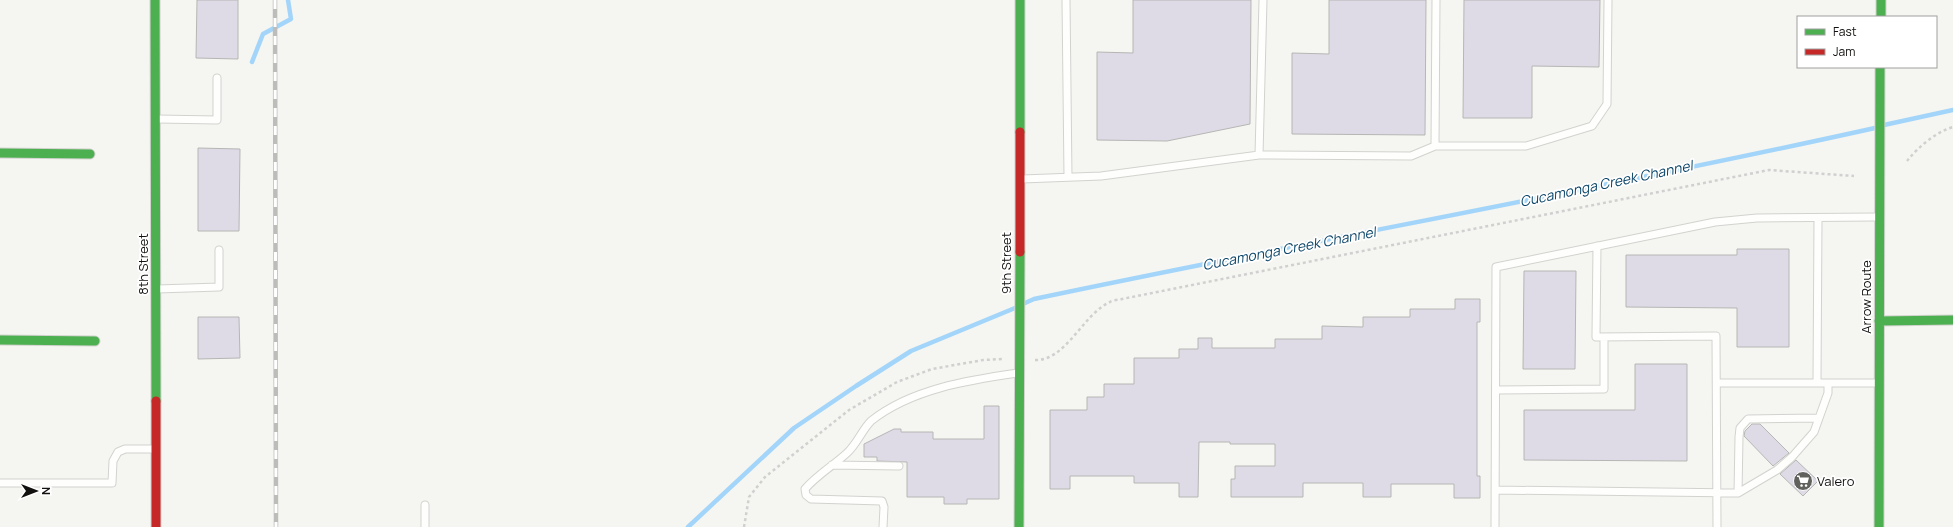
<svg xmlns="http://www.w3.org/2000/svg" width="1953" height="527" font-family="Manrope,sans-serif">
	<rect width="100%" height="100%" fill="#f5f5f1"/>
	<g fill="none" stroke-linecap="round" stroke-linejoin="round">
		<path stroke="#a2d5f9" stroke-width="4.5" d="M 252,62 L 263,34 L 291,19 L 288,0
			M 1884,125 L 1953,110
			M 1025,303 L 1034,299 C 1314,240 1596,190 1875,128
			M 688,527 L 794,428 L 856,386 L 911,351 L 1015,308"/>
	</g>
	<path fill="#dedbe7" stroke="#b6b6b4" d="M 197,0 L 238,0 L 238,59 L 196,58 Z
		M 1133,0 L 1251,0 L 1250,124 L 1167,141 L 1097,140 L 1097,52 L 1133,53 Z
		M 1329,0 L 1426,0 L 1425,135 L 1292,134 L 1292,53 L 1329,54 Z
		M 1464,0 L 1600,0 L 1599,67 L 1532,66 L 1532,118 L 1463,118 Z
		M 198,148 L 240,149 L 239,231 L 198,231 Z
		M 1737,249 L 1789,249 L 1789,347 L 1737,347 L 1737,308 L 1626,307 L 1626,255 L 1737,255 Z
		M 1524,271 L 1576,271 L 1575,369 L 1523,369 Z
		M 1455,299 L 1480,299 L 1480,322 L 1477,322 L 1477,476 L 1480,476 L 1480,498 L 1454,498 L 1454,484 L 1391,484 L 1391,497 L 1363,497 L 1363,483 L 1303,483 L 1303,497 L 1231,497 L 1231,479 L 1235,479 L 1235,466 L 1275,466 L 1275,444 L 1230,444 L 1230,442 L 1199,442 L 1198,497 L 1179,497 L 1179,483 L 1134,483 L 1134,476 L 1070,476 L 1070,489 L 1050,489 L 1050,410 L 1087,410 L 1087,397 L 1104,397 L 1104,384 L 1134,384 L 1134,358 L 1179,358 L 1179,349 L 1198,349 L 1198,338 L 1212,338 L 1212,348 L 1275,348 L 1275,339 L 1322,339 L 1322,326 L 1363,327 L 1363,317 L 1410,317 L 1410,309 L 1455,309 Z
		M 198,317 L 239,317 L 240,358 L 198,359 Z
		M 1635,364 L 1687,364 L 1687,461 L 1524,460 L 1524,410 L 1635,410 Z
		M 984,406 L 999,406 L 999,499 L 967,499 L 967,504 L 944,504 L 944,497 L 907,497 L 907,462 L 877,461 L 877,457 L 864,457 L 864,444 L 894,429 L 901,429 L 901,432 L 933,432 L 933,439 L 984,439 Z
		M 1752,424 L 1760,424 L 1789,453 L 1773,466 L 1744,436 L 1745,431 Z
		M 1796,460 L 1818,481 L 1803,496 L 1780,474 Z"/>
	<g fill="none" stroke-linecap="round" stroke-linejoin="round">
		<g stroke="#d2d2cf" stroke-width="9">
			<path id="lane" d="M 1066,0 L 1068,177
				M 157,119 L 217,120 L 217,78
				M 1435,146 L 1436,0
				M 1259,155 L 1263,0
				M 1022,179 L 1101,176 L 1259,155 L 1411,156 L 1435,146 L 1526,146 L 1592,126 L 1607,104 L 1608,0
				M 1597,246 L 1596,337 L 1716,336 L 1717,527
				M 157,289 L 219,287 L 219,250
				M 1717,383 L 1878,383
				M 1817,383 L 1818,218
				M 1496,390 L 1604,389 L 1604,337
				M 832,465 L 899,466
				M 0,483 L 112,483 L 113,461 L 118,452 L 125,449 L 155,449
				M 1495,490 L 1738,493 L 1777,470 L 1792,457 L 1814,432 L 1828,393 L 1828,383
				M 1738,493 L 1739,437 L 1740,428 L 1748,419 L 1819,418
				M 425,527 L 425,505
				M 883,527 L 884,507 L 882,501 L 811,499 L 806,495 L 805,489 C 817,475 834,465 847,453 C 857,444 862,430 871,421 C 911,389 969,380 1018,373
				M 1495,527 L 1496,267 L 1715,222 L 1757,218 L 1877,217"/>
		</g>
		<g stroke="#d2d2cf" stroke-width="11">
			<path id="fast" d="M 155,0 L 156,401
				M 1881,0 L 1881,17
				M 1020,132 L 1020,0
				M 0,153 L 90,154
				M 1879,321 L 1953,320
				M 0,340 L 95,341
				M 1019,527 L 1020,252
				M 1879,527 L 1880,67"/>
		</g>
		<g stroke="#d2d2cf" stroke-width="11">
			<path id="jam" d="M 1020,252 L 1020,132
				M 156,401 L 156,527"/>
		</g>
		<path stroke="#d0d0d0" stroke-width="2.5" stroke-dasharray="3 3" stroke-linecap="butt" d="M 1907,161 C 1918,147 1936,132 1953,127
			M 1035,360 C 1066,361 1083,314 1110,302 C 1113,300 1118,300 1122,299 L 1769,170 L 1854,176
			M 744,527 L 749,497 L 765,477 L 849,410 L 897,382 L 932,369 L 983,360 L 1002,359"/>
		<use href="#lane" stroke="#fefefd" stroke-width="7"/>
		<use href="#fast" stroke="#4caf50" stroke-width="9"/>
		<use href="#jam" stroke="#c62828" stroke-width="9"/>
		<g stroke="#bcbcbb" stroke-width="4.5">
			<path id="rail" d="M 275,0 L 276,527"/>
		</g>
		<use href="#rail" stroke="#fff" stroke-width="3" stroke-dasharray="9" stroke-linecap="butt"/>
	</g>
	<defs>
		<g id="supermarket-disc" transform="scale(1)"><circle r="9.5" fill="#61615e" stroke="#fff"/><path d="M-6-5.5h2.5l.6 2H6L4.5 2H-2.5L-4.4-4H-6ZM-1.5 3.2a1.3 1.3 0 1 0 .1 0ZM3 3.2a1.3 1.3 0 1 0 .1 0Z" fill="#fff"/></g>
	</defs>
	<g fill-rule="evenodd">
		<use href="#supermarket-disc" x="1803" y="481"/>
	</g>
	<g text-anchor="middle" dominant-baseline="central" stroke-width="3.5" stroke-linejoin="round" paint-order="stroke">
		<g font-size="13" fill="#12110f" stroke="#fff">
			<text transform="translate(1006 263) rotate(-90)">9th Street</text>
			<text transform="translate(143 264) rotate(-90)">8th Street</text>
			<text transform="translate(1866 297) rotate(-90)">Arrow Route</text>
		</g>
		<g font-size="13" fill="#12110f" stroke="#fff" text-anchor="start">
			<text x="1817" y="481">Valero</text>
		</g>
		<g font-size="14" font-style="italic" fill="#0d4669" stroke="#fff">
			<text transform="translate(1606 183) rotate(-12)">Cucamonga Creek Channel</text>
			<text transform="translate(1289 248) rotate(-11)">Cucamonga Creek Channel</text>
		</g>
	</g>
	<rect x="1797" y="16" width="140" height="52" fill="#ffffff" stroke="#a0a09f"/>
	<rect x="1805" y="29" width="20" height="6" fill="#4caf50" stroke="#a0a09f"/>
	<text x="1833" y="36" font-size="12" fill="#12110f">Fast</text>
	<rect x="1805" y="49" width="20" height="6" fill="#c62828" stroke="#a0a09f"/>
	<text x="1833" y="56" font-size="12" fill="#12110f">Jam</text>
	<g transform="translate(36 491) rotate(90)" stroke="#ffffff" stroke-width="3" paint-order="stroke">
	<path d="M0-3L7 15L0 10L-7 15Z" fill="#12110f"/>
	<text y="-6" font-size="11" font-weight="bold" text-anchor="middle" fill="#12110f">N</text>
	</g>
</svg>
